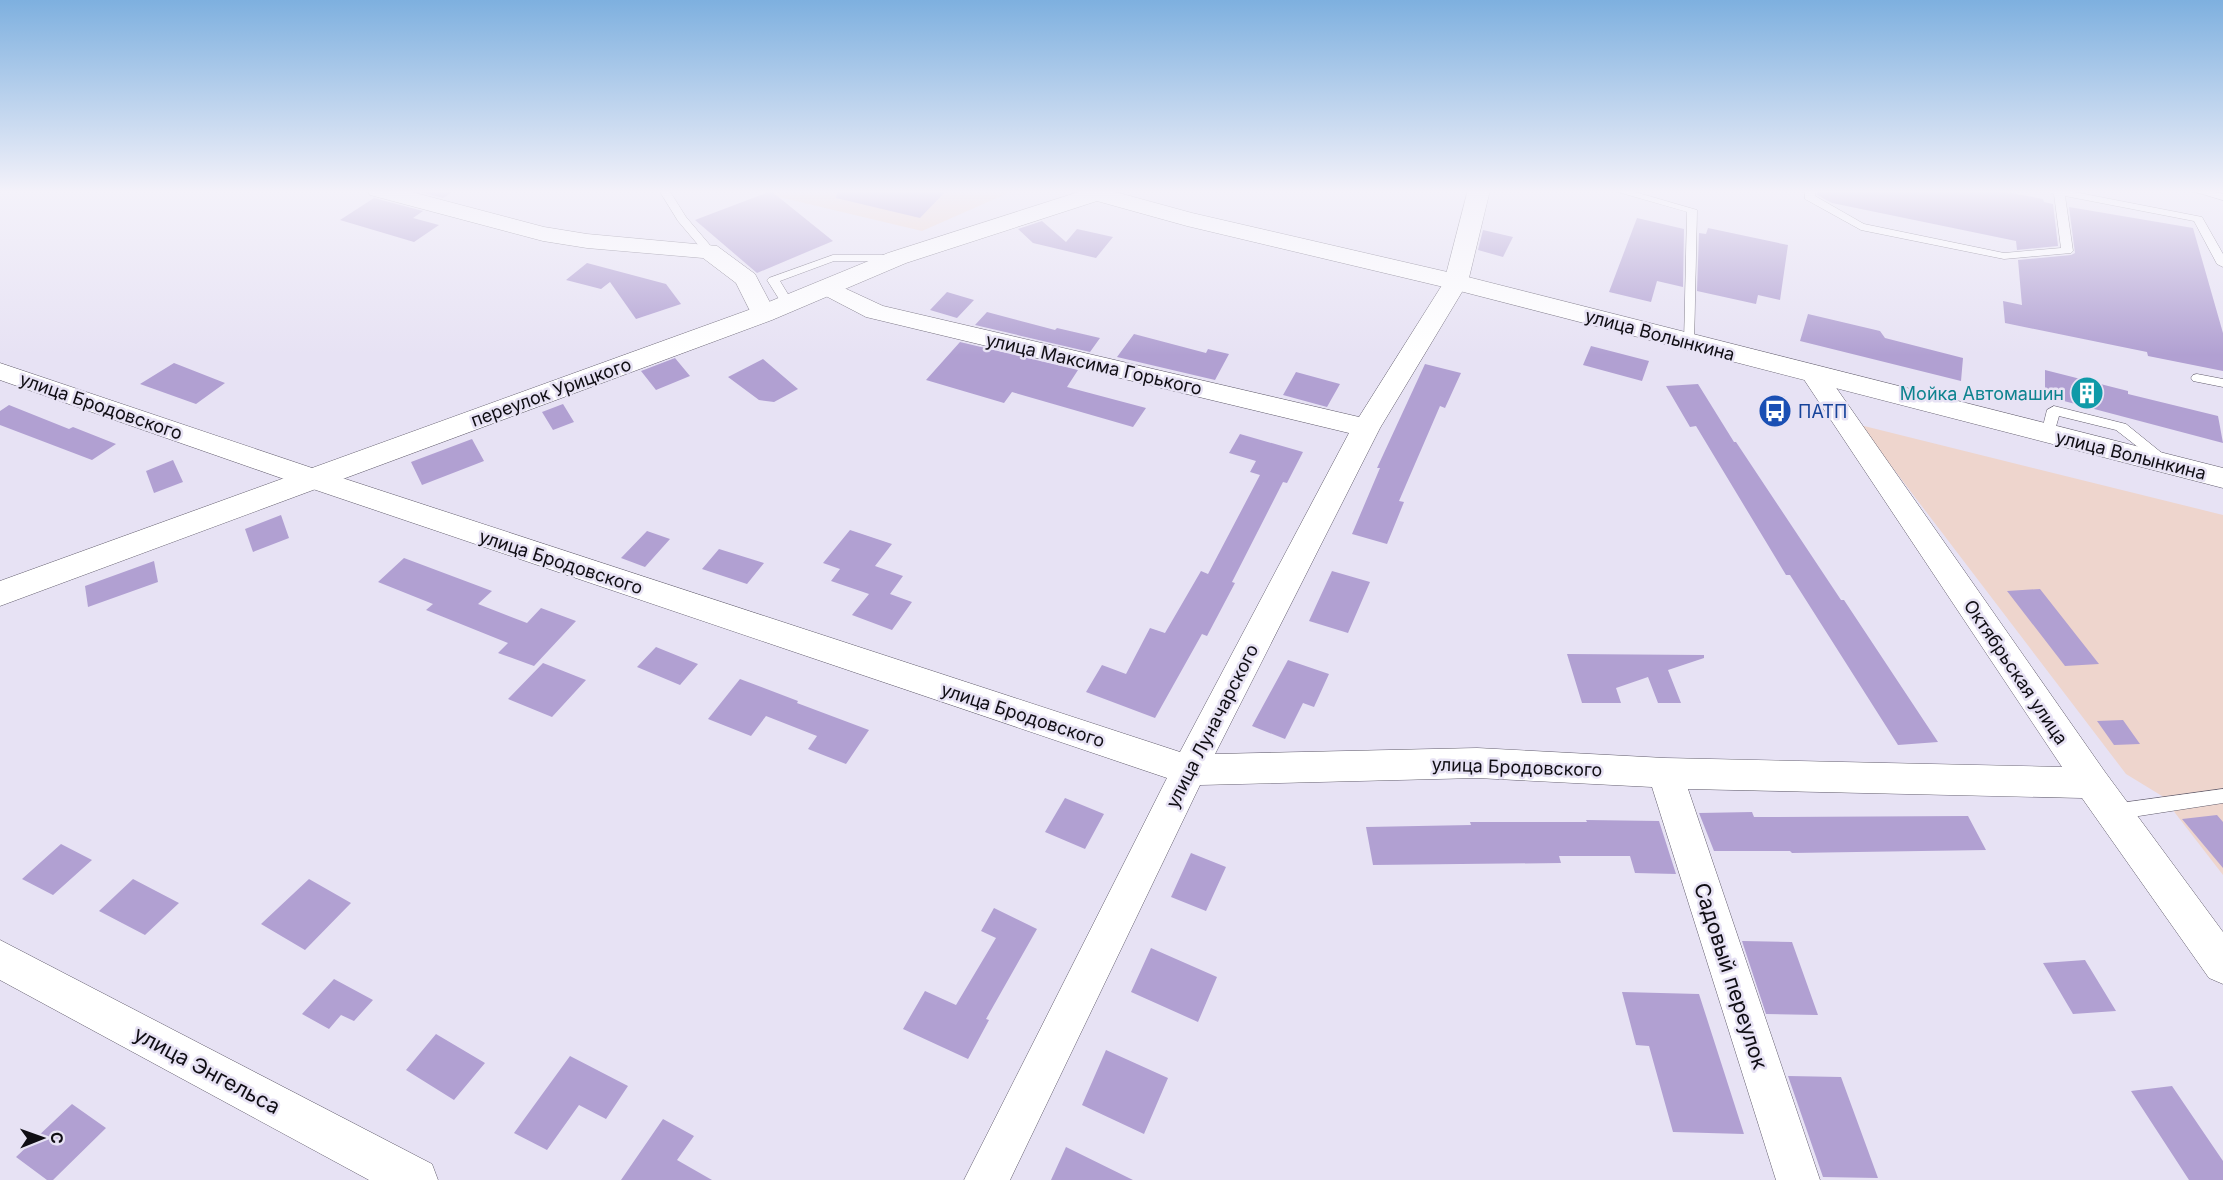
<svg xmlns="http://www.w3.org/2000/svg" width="2223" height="1180" font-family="Inter,sans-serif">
	<rect width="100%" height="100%" fill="#e7e2f4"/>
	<path fill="#eed5cd" d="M 749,190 L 1015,190 L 922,231 Z
		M 1860,425 L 2223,515 L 2223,875 L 2162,796 L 2126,774 Z"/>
	<path fill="#b1a0d2" d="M 413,190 L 456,190 L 443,198 Z
		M 837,190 L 947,190 L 920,218 L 836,198 Z
		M 1818,190 L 1996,190 L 2043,199 L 2044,202 L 2053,204 L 2058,246 L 2017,250 L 2016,241 L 1832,203 L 1817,195 Z
		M 771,191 L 833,241 L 757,273 L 695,220 Z
		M 374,198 L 423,211 L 413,218 L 439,225 L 414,242 L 340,220 Z
		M 2069,207 L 2193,228 L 2223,333 L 2223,371 L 2148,356 L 2147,352 L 2005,323 L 2003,301 L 2022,305 L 2018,260 L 2071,255 L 2075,253 Z
		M 1637,218 L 1684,229 L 1683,287 L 1657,281 L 1651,302 L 1609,292 Z
		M 1042,221 L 1066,242 L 1077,229 L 1113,237 L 1096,258 L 1033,243 L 1018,229 Z
		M 1708,228 L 1788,245 L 1780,300 L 1758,295 L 1756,304 L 1697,291 L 1699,233 L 1706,234 Z
		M 1483,230 L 1513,237 L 1503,257 L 1478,250 Z
		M 587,263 L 666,284 L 681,304 L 636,319 L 610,282 L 601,289 L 566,280 Z
		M 947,292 L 974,300 L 957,318 L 930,310 Z
		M 987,312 L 1055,330 L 1057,328 L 1100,338 L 1090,352 L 975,325 Z
		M 1808,314 L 1880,331 L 1885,338 L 1963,358 L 1961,381 L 1800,341 Z
		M 1134,334 L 1206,353 L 1208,349 L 1229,354 L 1215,380 L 1117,357 Z
		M 960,342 L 1078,370 L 1067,387 L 1146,408 L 1133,427 L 1012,392 L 1004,403 L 926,380 Z
		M 1591,346 L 1649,361 L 1642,381 L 1583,365 Z
		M 675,358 L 690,376 L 656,390 L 641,371 Z
		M 763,359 L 798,389 L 774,402 L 759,400 L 728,377 Z
		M 174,363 L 225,383 L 196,404 L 140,384 Z
		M 1425,364 L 1461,373 L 1445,408 L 1440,406 L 1399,501 L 1404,502 L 1387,544 L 1352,534 L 1380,468 L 1377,468 Z
		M 2045,370 L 2128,391 L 2128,394 L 2218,416 L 2223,443 L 2045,396 Z
		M 1296,372 L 1340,384 L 1327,407 L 1283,395 Z
		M 1698,384 L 1734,442 L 1736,442 L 1841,600 L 1844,600 L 1938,742 L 1898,745 L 1790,575 L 1786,575 L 1696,426 L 1690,427 L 1666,386 Z
		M 563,404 L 574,422 L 553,430 L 542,412 Z
		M 9,405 L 69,429 L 73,427 L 116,444 L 92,460 L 0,425 L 0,411 Z
		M 1240,434 L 1303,452 L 1287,483 L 1283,482 L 1232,582 L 1235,583 L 1207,636 L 1202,634 L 1155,718 L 1086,692 L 1102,665 L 1126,674 L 1150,628 L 1165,633 L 1201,571 L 1208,574 L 1260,475 L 1250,472 L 1256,461 L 1229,453 Z
		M 472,439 L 484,461 L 422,485 L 411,462 Z
		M 173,460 L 183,482 L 154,493 L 146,471 Z
		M 281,515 L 289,538 L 253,552 L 245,529 Z
		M 850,530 L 892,544 L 875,566 L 903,576 L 890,594 L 912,602 L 892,630 L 852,615 L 869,594 L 831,581 L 840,569 L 823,563 Z
		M 647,531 L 670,539 L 645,567 L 621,558 Z
		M 719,549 L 764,563 L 747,584 L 702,569 Z
		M 404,558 L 492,591 L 478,604 L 527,623 L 541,608 L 576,621 L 534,666 L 498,653 L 508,643 L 426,610 L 433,604 L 378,582 Z
		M 154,561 L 158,582 L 88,607 L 85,586 Z
		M 1332,571 L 1370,582 L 1348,633 L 1309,621 Z
		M 2040,589 L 2099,664 L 2065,666 L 2007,591 Z
		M 656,647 L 698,664 L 680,685 L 637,667 Z
		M 1567,654 L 1704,655 L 1704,658 L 1668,670 L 1681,703 L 1658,703 L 1648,677 L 1616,688 L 1621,703 L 1582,703 Z
		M 1288,660 L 1329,674 L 1314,707 L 1303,703 L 1285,739 L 1252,726 Z
		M 543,663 L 586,680 L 552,717 L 508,699 Z
		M 740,679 L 798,701 L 797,703 L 869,730 L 846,764 L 808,749 L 817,736 L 766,716 L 751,736 L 708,719 Z
		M 2123,720 L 2140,744 L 2114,745 L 2097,721 Z
		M 1065,798 L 1104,814 L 1085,849 L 1045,832 Z
		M 1752,812 L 1754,817 L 1968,816 L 1986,850 L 1792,853 L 1790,851 L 1714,851 L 1699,813 Z
		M 2217,815 L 2223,822 L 2223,868 L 2182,819 Z
		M 1586,820 L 1659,821 L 1676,874 L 1635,873 L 1630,856 L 1559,856 L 1561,863 L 1373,865 L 1366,827 L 1471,825 L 1470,822 L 1587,822 Z
		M 61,844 L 92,860 L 53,895 L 22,879 Z
		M 1191,853 L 1226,867 L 1206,911 L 1171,897 Z
		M 133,879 L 179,903 L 145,935 L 99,911 Z
		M 309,879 L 351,903 L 305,950 L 261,924 Z
		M 994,908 L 1037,929 L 986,1019 L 989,1020 L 968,1059 L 903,1029 L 925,991 L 956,1005 L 996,938 L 981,931 Z
		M 1742,941 L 1792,942 L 1818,1015 L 1766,1014 Z
		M 1151,948 L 1217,977 L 1198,1022 L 1131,992 Z
		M 2085,960 L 2116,1011 L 2073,1014 L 2043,963 Z
		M 334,979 L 373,1000 L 354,1021 L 341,1015 L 329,1029 L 302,1014 Z
		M 1622,992 L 1699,994 L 1744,1134 L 1673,1132 L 1649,1046 L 1636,1045 Z
		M 436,1034 L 485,1063 L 454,1100 L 406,1070 Z
		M 1106,1050 L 1168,1078 L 1144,1134 L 1082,1105 Z
		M 570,1056 L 628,1086 L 606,1119 L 579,1105 L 547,1150 L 514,1133 Z
		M 1788,1076 L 1841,1077 L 1878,1178 L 1823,1177 Z
		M 2172,1086 L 2223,1161 L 2223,1180 L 2189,1180 L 2131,1091 Z
		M 72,1104 L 106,1128 L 53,1180 L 47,1180 L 16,1157 Z
		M 663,1119 L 694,1136 L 677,1160 L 712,1180 L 621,1180 Z
		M 1066,1147 L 1133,1180 L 1051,1180 Z"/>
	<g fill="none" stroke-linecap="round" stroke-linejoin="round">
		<g stroke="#615c6c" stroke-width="1">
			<path id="lane" d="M 659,190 L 669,190 L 686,217 L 715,251 L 713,253 L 705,253 L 678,221 Z
				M 1611,190 L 1628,190 L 1697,210 L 1694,346 L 1686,346 L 1684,343 L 1687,212 Z
				M 1805,190 L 1815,190 L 1815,196 L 1864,224 L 2004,253 L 2061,248 L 2054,194 L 2043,190 L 2064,190 L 2202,217 L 2223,254 L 2223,267 L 2217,264 L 2194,221 L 2065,196 L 2073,251 L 2071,253 L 2004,259 L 1861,230 L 1805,199 Z
				M 2189,190 L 2207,190 L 2223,194 L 2223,200 Z
				M 833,255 L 894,255 L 900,258 L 894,261 L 834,261 L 780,281 L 794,304 L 792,307 L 784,307 L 767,280 L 769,278 Z
				M 2197,374 L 2223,379 L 2223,387 L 2193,381 L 2191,378 L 2193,375 Z
				M 2054,406 L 2126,424 L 2173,462 L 2166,467 L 2161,465 L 2116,430 L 2059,416 L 2053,437 L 2043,437 L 2041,434 L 2047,410 Z
				M 2223,789 L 2223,803 L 2113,820 L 2107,817 L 2104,812 L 2107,807 L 2113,804 Z"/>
		</g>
		<g stroke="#615c6c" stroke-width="1">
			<path id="street" d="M 367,190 L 404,190 L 544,227 L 587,234 L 717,246 L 755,274 L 776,314 L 772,319 L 763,322 L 754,319 L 736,283 L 703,258 L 587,248 L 543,241 L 370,195 Z
				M 1468,190 L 1490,190 L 1468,282 L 1380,428 L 1215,754 L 1477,748 L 1665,758 L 2062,767 L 1801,375 L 1805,369 L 1814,367 L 1823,369 L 2105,772 L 2223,932 L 2223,984 L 2209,978 L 2082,798 L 1688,789 L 1820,1180 L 1776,1180 L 1652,787 L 1477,778 L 1200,785 L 1010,1180 L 964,1180 L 1167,778 L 304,486 L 0,380 L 0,363 L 324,472 L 1180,752 L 1349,433 L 866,317 L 818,292 L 815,287 L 818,282 L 827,280 L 883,306 L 1359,417 L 1444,282 Z
				M 0,940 L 432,1164 L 438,1180 L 369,1180 L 0,980 Z"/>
		</g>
		<g stroke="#615c6c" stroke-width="1">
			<path id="secondary" d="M 1085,190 L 1108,190 L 1192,213 L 1456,274 L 2223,468 L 2223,488 L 1452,289 L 1187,226 L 1097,201 L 906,263 L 772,320 L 0,606 L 0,581 L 754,308 L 888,253 Z"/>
		</g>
		<use href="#lane" fill="#fff" fill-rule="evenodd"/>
		<use href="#street" fill="#fff" fill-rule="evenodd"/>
		<use href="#secondary" fill="#fff" fill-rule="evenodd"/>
	</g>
	<linearGradient id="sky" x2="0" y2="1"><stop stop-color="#7eb0df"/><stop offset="0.54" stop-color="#f4f2fa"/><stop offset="1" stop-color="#f4f2fa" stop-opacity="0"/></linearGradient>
	<rect width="2223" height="355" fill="url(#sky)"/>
	<defs>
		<g id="building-disc" transform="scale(1.725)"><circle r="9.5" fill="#0f9aa8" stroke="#e7e2f4"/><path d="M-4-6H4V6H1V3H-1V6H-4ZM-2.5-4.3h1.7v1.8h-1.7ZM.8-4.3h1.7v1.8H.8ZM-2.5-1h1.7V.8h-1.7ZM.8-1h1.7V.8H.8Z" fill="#fff"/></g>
		<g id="bus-disc" transform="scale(1.725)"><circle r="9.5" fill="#1a4fb4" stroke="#e7e2f4"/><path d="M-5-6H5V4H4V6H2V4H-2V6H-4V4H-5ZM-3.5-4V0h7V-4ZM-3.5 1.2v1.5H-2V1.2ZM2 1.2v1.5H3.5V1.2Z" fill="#fff"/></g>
	</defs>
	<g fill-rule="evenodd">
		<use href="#building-disc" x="2087" y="393"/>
		<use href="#bus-disc" x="1775" y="411"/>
	</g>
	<g text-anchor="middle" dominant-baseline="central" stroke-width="5" stroke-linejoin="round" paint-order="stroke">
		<g font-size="18" fill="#100e14" stroke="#e7e2f4">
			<text transform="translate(1660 335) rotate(15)">улица Волынкина</text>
			<text transform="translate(1094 364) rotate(13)">улица Максима Горького</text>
			<text transform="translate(551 392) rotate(-20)">переулок Урицкого</text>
			<text transform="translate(101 406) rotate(19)">улица Бродовского</text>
			<text transform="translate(2131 455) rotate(14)">улица Волынкина</text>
			<text transform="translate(561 562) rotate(18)">улица Бродовского</text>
			<text transform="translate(2016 672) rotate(56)">Октябрьская улица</text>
			<text transform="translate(1023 715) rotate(18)">улица Бродовского</text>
			<text transform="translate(1212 726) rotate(-63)">улица Луначарского</text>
			<text transform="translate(1517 767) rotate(2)">улица Бродовского</text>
		</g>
		<g font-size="18" fill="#0d838f" stroke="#e7e2f4" text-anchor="end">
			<text x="2064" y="393">Мойка Автомашин</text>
		</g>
		<g font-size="18" fill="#164399" stroke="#e7e2f4" text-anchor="start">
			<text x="1798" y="411">ПАТП</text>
		</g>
		<g font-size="21" fill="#100e14" stroke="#e7e2f4">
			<text transform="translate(1731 976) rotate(72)">Садовый переулок</text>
			<text transform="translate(207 1070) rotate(28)">улица Энгельса</text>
		</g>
	</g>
	<g transform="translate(42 1138) rotate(89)" stroke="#e7e2f4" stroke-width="4.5" paint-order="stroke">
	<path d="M0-4.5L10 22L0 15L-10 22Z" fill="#100e14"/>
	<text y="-9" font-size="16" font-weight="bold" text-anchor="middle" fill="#100e14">С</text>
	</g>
</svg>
